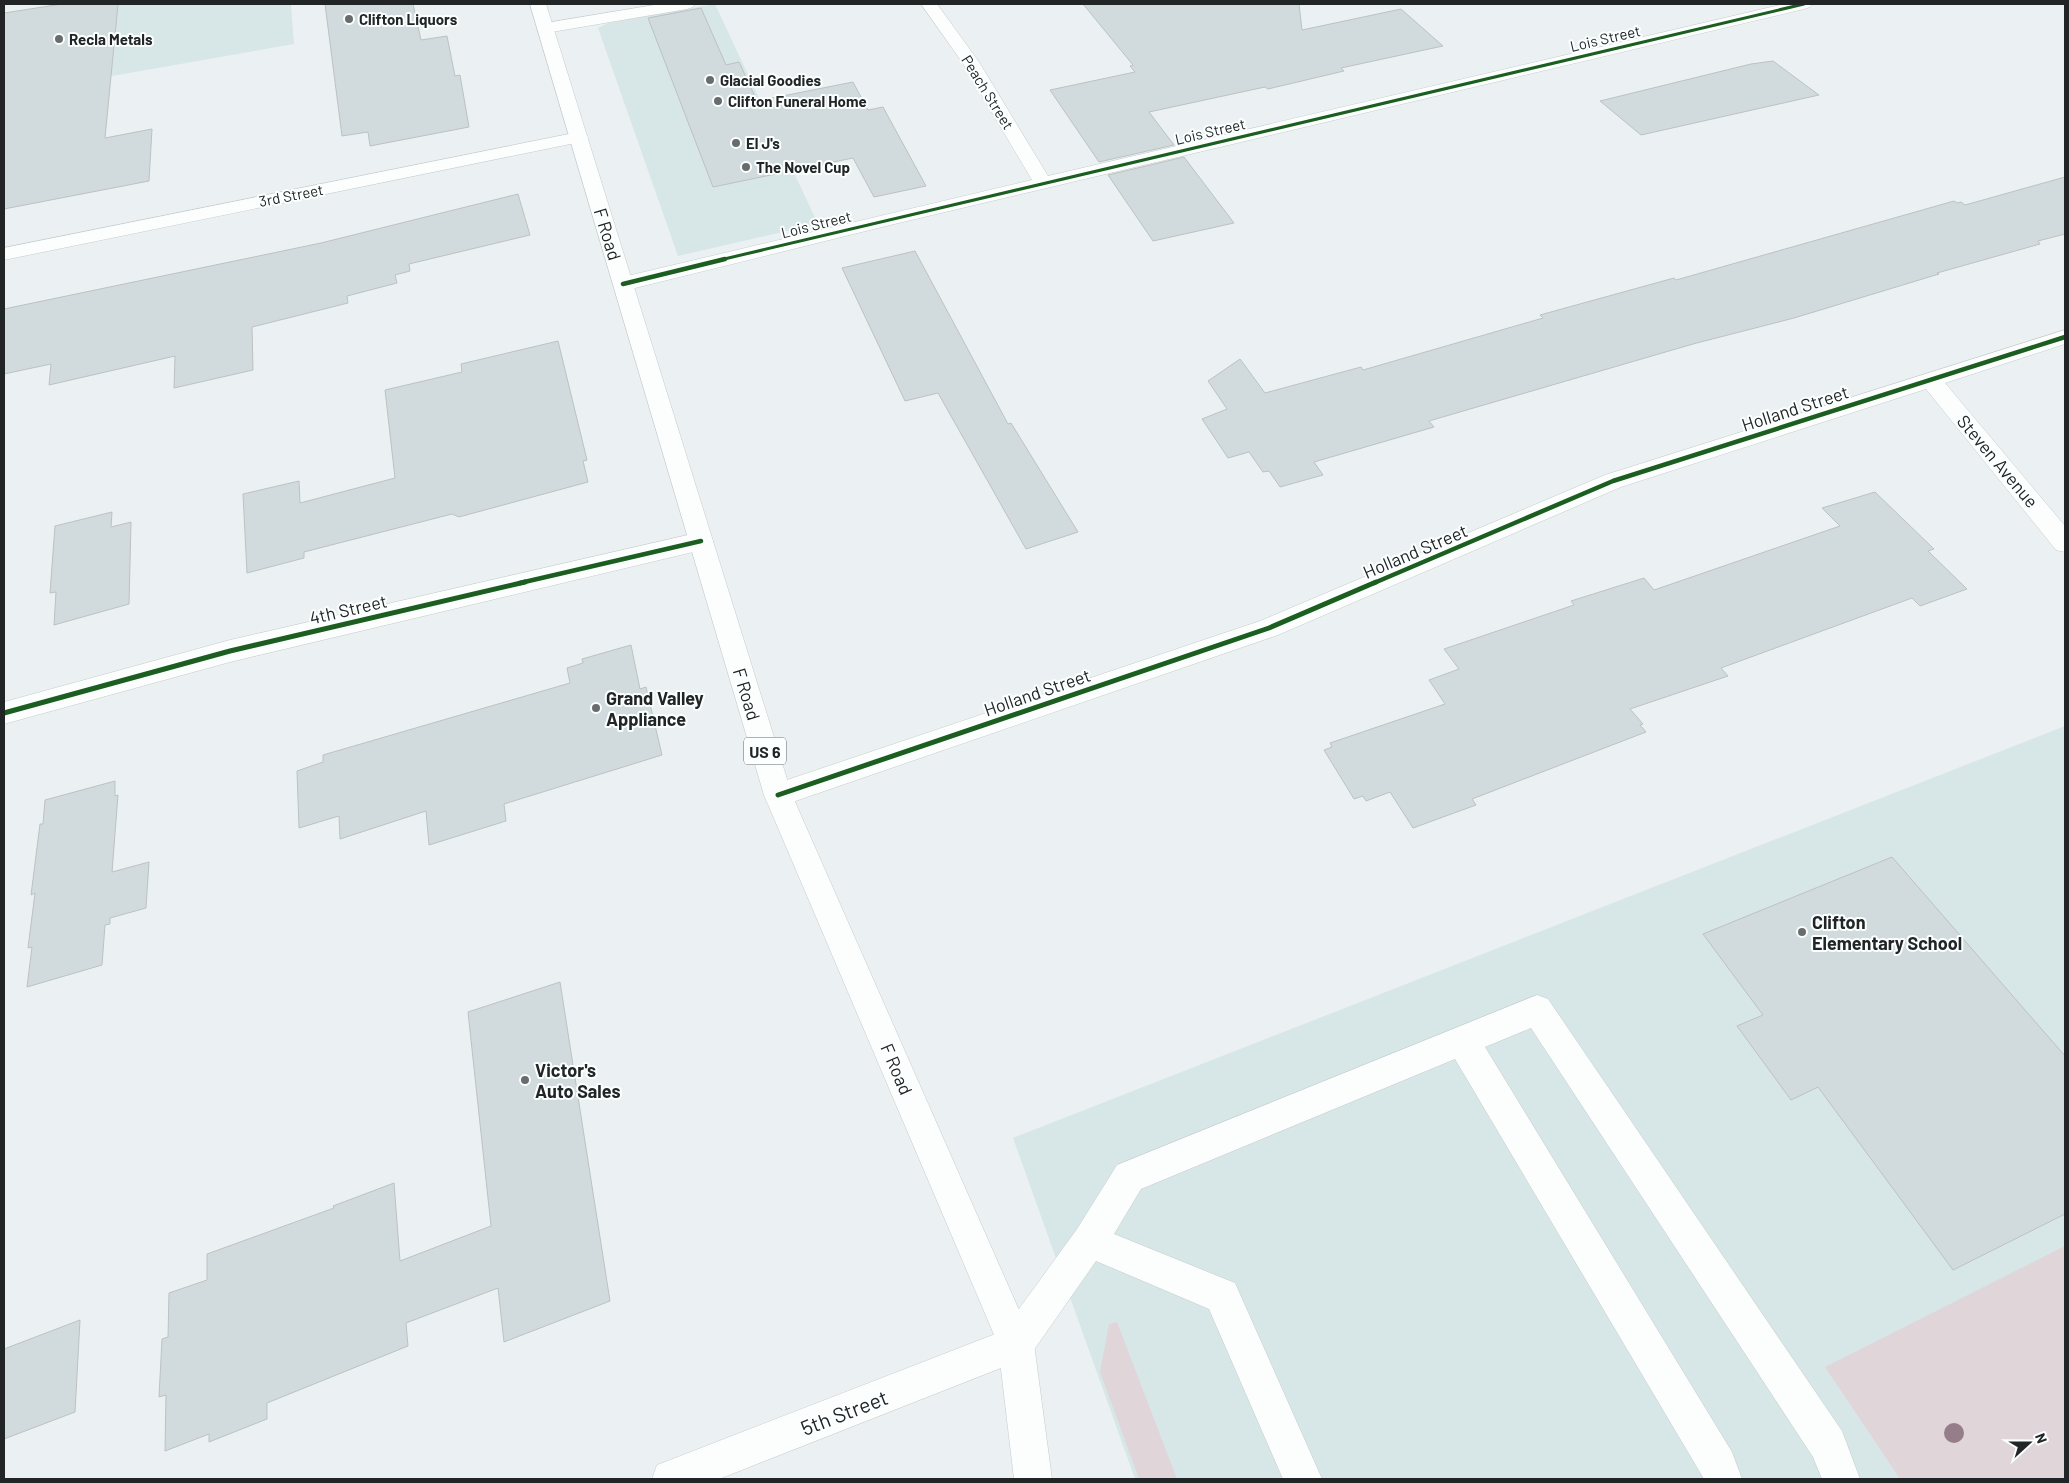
<svg xmlns="http://www.w3.org/2000/svg" width="2069" height="1483" font-family="Barlow,sans-serif">
	<rect width="100%" height="100%" fill="#ebf1f2"/>
	<path fill="#d7e6e7" d="M 118,4 L 291,4 L 294,44 L 4,95 L 112,64 Z
		M 715,4 L 818,224 L 678,256 L 598,28 L 608,23 Z
		M 2065,726 L 2065,1479 L 1135,1479 L 1013,1138 Z"/>
	<path fill="#e0d6da" d="M 2065,1246 L 2065,1479 L 1900,1479 L 1825,1367 Z
		M 1117,1322 L 1177,1479 L 1139,1479 L 1100,1372 L 1109,1324 Z"/>
	<path fill="#d1dbdd" stroke="#bdc1c2" d="M 62,4 L 118,4 L 105,138 L 152,129 L 149,181 L 4,209 L 4,13 Z
		M 325,4 L 413,4 L 421,40 L 447,36 L 455,76 L 460,75 L 469,127 L 370,146 L 368,132 L 342,136 Z
		M 1083,4 L 1299,4 L 1302,30 L 1401,9 L 1443,46 L 1341,68 L 1344,71 L 1268,89 L 1265,87 L 1149,112 L 1174,145 L 1099,162 L 1050,90 L 1135,72 L 1130,66 L 1133,65 Z
		M 701,8 L 726,65 L 739,62 L 757,101 L 853,82 L 868,110 L 883,107 L 926,186 L 874,197 L 853,158 L 713,187 L 648,18 Z
		M 1773,61 L 1819,95 L 1641,135 L 1600,101 L 1751,64 Z
		M 1184,157 L 1234,223 L 1153,241 L 1108,175 Z
		M 2065,177 L 2065,234 L 2038,241 L 2040,244 L 1937,273 L 1939,274 L 1794,318 L 1693,344 L 1429,421 L 1434,427 L 1314,462 L 1323,475 L 1280,487 L 1269,471 L 1263,472 L 1249,452 L 1228,458 L 1202,419 L 1227,409 L 1208,381 L 1240,359 L 1265,393 L 1361,367 L 1363,370 L 1543,318 L 1540,315 L 1674,278 L 1676,280 L 1954,201 L 1957,203 L 1961,202 L 1965,205 Z
		M 518,194 L 530,235 L 409,264 L 410,271 L 395,275 L 397,283 L 347,296 L 348,303 L 252,327 L 253,370 L 174,388 L 175,356 L 49,385 L 51,364 L 4,374 L 4,309 L 321,243 Z
		M 915,251 L 1008,424 L 1011,423 L 1078,532 L 1026,549 L 938,393 L 905,401 L 842,268 Z
		M 558,341 L 587,460 L 583,461 L 588,482 L 459,517 L 452,514 L 304,552 L 304,558 L 247,573 L 243,494 L 299,481 L 300,503 L 395,478 L 385,390 L 462,372 L 461,364 Z
		M 1875,492 L 1934,549 L 1928,551 L 1967,589 L 1920,606 L 1912,598 L 1721,668 L 1728,676 L 1630,709 L 1643,724 L 1640,725 L 1646,732 L 1472,799 L 1476,805 L 1413,828 L 1390,792 L 1366,801 L 1363,796 L 1354,799 L 1324,750 L 1332,747 L 1330,743 L 1445,704 L 1429,680 L 1459,669 L 1444,649 L 1574,605 L 1571,601 L 1644,578 L 1654,590 L 1840,526 L 1822,508 Z
		M 112,512 L 111,527 L 131,522 L 129,604 L 54,625 L 56,592 L 50,593 L 55,526 Z
		M 631,645 L 640,689 L 646,687 L 662,755 L 504,804 L 506,821 L 429,845 L 426,811 L 340,839 L 339,816 L 299,828 L 297,771 L 323,762 L 323,755 L 570,683 L 567,668 L 583,663 L 582,659 Z
		M 115,781 L 115,796 L 118,795 L 112,872 L 149,862 L 146,908 L 110,918 L 110,924 L 105,925 L 102,965 L 27,987 L 32,947 L 28,948 L 35,893 L 31,895 L 40,824 L 43,824 L 45,800 Z
		M 1892,857 L 2065,1056 L 2065,1214 L 1953,1270 L 1818,1087 L 1791,1100 L 1737,1026 L 1763,1015 L 1703,934 Z
		M 560,982 L 610,1301 L 504,1342 L 498,1288 L 406,1323 L 408,1346 L 267,1403 L 267,1419 L 209,1442 L 209,1434 L 165,1451 L 166,1395 L 159,1397 L 162,1339 L 168,1337 L 169,1293 L 207,1280 L 207,1254 L 334,1208 L 333,1206 L 394,1183 L 400,1261 L 491,1226 L 468,1012 Z
		M 80,1320 L 75,1412 L 4,1439 L 4,1349 Z"/>
	<g fill="none" stroke-linecap="round" stroke-linejoin="round">
		<g stroke="#c6cbcb" stroke-width="1">
			<path id="minor" d="M 660,4 L 695,4 L 693,7 L 687,9 L 546,33 L 540,32 L 538,28 L 540,24 Z
				M 921,4 L 937,4 L 979,62 L 1048,176 L 1784,4 L 1812,4 L 1810,7 L 1804,9 L 886,226 L 623,291 L 616,289 L 613,284 L 616,279 L 623,277 L 1032,180 L 962,62 Z
				M 579,132 L 585,133 L 588,137 L 585,141 L 4,260 L 4,248 Z
				M 2065,330 L 2065,344 L 1945,383 L 2065,526 L 2065,552 L 2056,550 L 1926,389 L 1621,487 L 1278,635 L 778,807 L 768,804 L 764,795 L 768,786 L 778,783 L 1260,621 L 1605,475 Z
				M 701,532 L 710,534 L 713,541 L 710,548 L 230,662 L 4,724 L 4,702 L 230,640 Z
				M 1537,995 L 1548,999 L 1842,1431 L 1860,1479 L 1822,1479 L 1813,1457 L 1531,1028 L 1485,1047 L 1732,1452 L 1742,1479 L 1704,1479 L 1455,1059 L 1141,1189 L 1114,1234 L 1235,1283 L 1322,1479 L 1283,1479 L 1209,1309 L 1096,1261 L 1029,1357 L 719,1479 L 652,1479 L 657,1465 L 1003,1331 L 1077,1229 L 1117,1165 Z"/>
		</g>
		<g stroke="#c6cbcb" stroke-width="1">
			<path id="major" d="M 530,4 L 546,4 L 792,795 L 1034,1344 L 1052,1479 L 1014,1479 L 998,1344 L 764,795 Z"/>
		</g>
		<use href="#minor" fill="#fcfdfd" fill-rule="evenodd"/>
		<use href="#major" fill="#fcfdfd" fill-rule="evenodd"/>
		<g stroke="#fcffff" stroke-width="5">
			<path id="cycleway-far2" d="M 720,260 L 1804,4"/>
		</g>
		<g stroke="#fcffff" stroke-width="7">
			<path id="cycleway-far1" d="M 623,284 L 725,259
				M 520,583 L 701,541
				M 1374,583 L 1613,481 L 2065,337"/>
		</g>
		<g stroke="#fcffff" stroke-width="8">
			<path id="cycleway" d="M 4,713 L 230,651 L 525,582
				M 778,795 L 1269,628 L 1376,582"/>
		</g>
		<use href="#cycleway-far2" stroke="#1b5e20" stroke-width="3"/>
		<use href="#cycleway-far1" stroke="#1b5e20" stroke-width="4.5"/>
		<use href="#cycleway" stroke="#1b5e20" stroke-width="5"/>
	</g>
	<circle fill="#957e89" cx="1954" cy="1433" r="10"/>
	<g fill="#686c6d" stroke="#fcffff" stroke-width="2">
		<circle cx="349" cy="19" r="5"/>
		<circle cx="59" cy="39" r="5"/>
		<circle cx="710" cy="80" r="5"/>
		<circle cx="718" cy="101" r="5"/>
		<circle cx="736" cy="143" r="5"/>
		<circle cx="746" cy="167" r="5"/>
		<circle cx="596" cy="708" r="5"/>
		<circle cx="1802" cy="932" r="5"/>
		<circle cx="525" cy="1080" r="5"/>
	</g>
	<g text-anchor="middle" dominant-baseline="central" stroke-width="4" stroke-linejoin="round" paint-order="stroke">
		<g font-size="15" font-weight="bold" fill="#212526" stroke="#fcffff" text-anchor="start">
			<text x="359" y="19">Clifton Liquors</text>
			<text x="69" y="39">Recla Metals</text>
			<text x="720" y="80">Glacial Goodies</text>
			<text x="728" y="101">Clifton Funeral Home</text>
			<text x="746" y="143">El J's</text>
			<text x="756" y="167">The Novel Cup</text>
		</g>
		<g font-size="15" fill="#212526" stroke="#fcffff">
			<text transform="translate(1605 38) rotate(-13)">Lois Street</text>
			<text transform="translate(988 92) rotate(58)">Peach Street</text>
			<text transform="translate(1210 131) rotate(-13)">Lois Street</text>
			<text transform="translate(291 195) rotate(-11)">3rd Street</text>
			<text transform="translate(816 224) rotate(-14)">Lois Street</text>
		</g>
		<rect fill="#fcffff" stroke="#636667" stroke-width="1" x="744" y="737.5" width="42" height="27" rx="4"/>
		<g font-size="16" font-weight="bold" fill="#212526">
			<text x="765" y="751">US 6</text>
		</g>
		<g font-size="18" fill="#212526" stroke="#fcffff">
			<text transform="translate(608 234) rotate(73)">F Road</text>
			<text transform="translate(1795 408) rotate(-18)">Holland Street</text>
			<text transform="translate(1998 461) rotate(50)">Steven Avenue</text>
			<text transform="translate(1415 551) rotate(-23)">Holland Street</text>
			<text transform="translate(348 609) rotate(-13)">4th Street</text>
			<text transform="translate(1037 692) rotate(-19)">Holland Street</text>
			<text transform="translate(747 694) rotate(73)">F Road</text>
			<text transform="translate(897 1069) rotate(67)">F Road</text>
		</g>
		<g font-size="18" font-weight="bold" fill="#212526" stroke="#fcffff" text-anchor="start">
			<text x="606" y="698">Grand Valley<tspan x="606" dy="21">Appliance</tspan></text>
			<text x="1812" y="922">Clifton<tspan x="1812" dy="21">Elementary School</tspan></text>
			<text x="535" y="1070">Victor's<tspan x="535" dy="21">Auto Sales</tspan></text>
		</g>
		<g font-size="21" fill="#212526" stroke="#fcffff">
			<text transform="translate(844 1412) rotate(-21)">5th Street</text>
		</g>
	</g>
	<rect width="2069" height="1483" fill="none" stroke="#212526" stroke-width="10"/>
	<g transform="translate(2029 1443) rotate(69)" stroke="#fcffff" stroke-width="4" paint-order="stroke">
	<path d="M0-4L9 19L0 12L-9 19Z" fill="#212526"/>
	<text y="-8" font-size="14" font-weight="bold" text-anchor="middle" fill="#212526">N</text>
	</g>
</svg>
